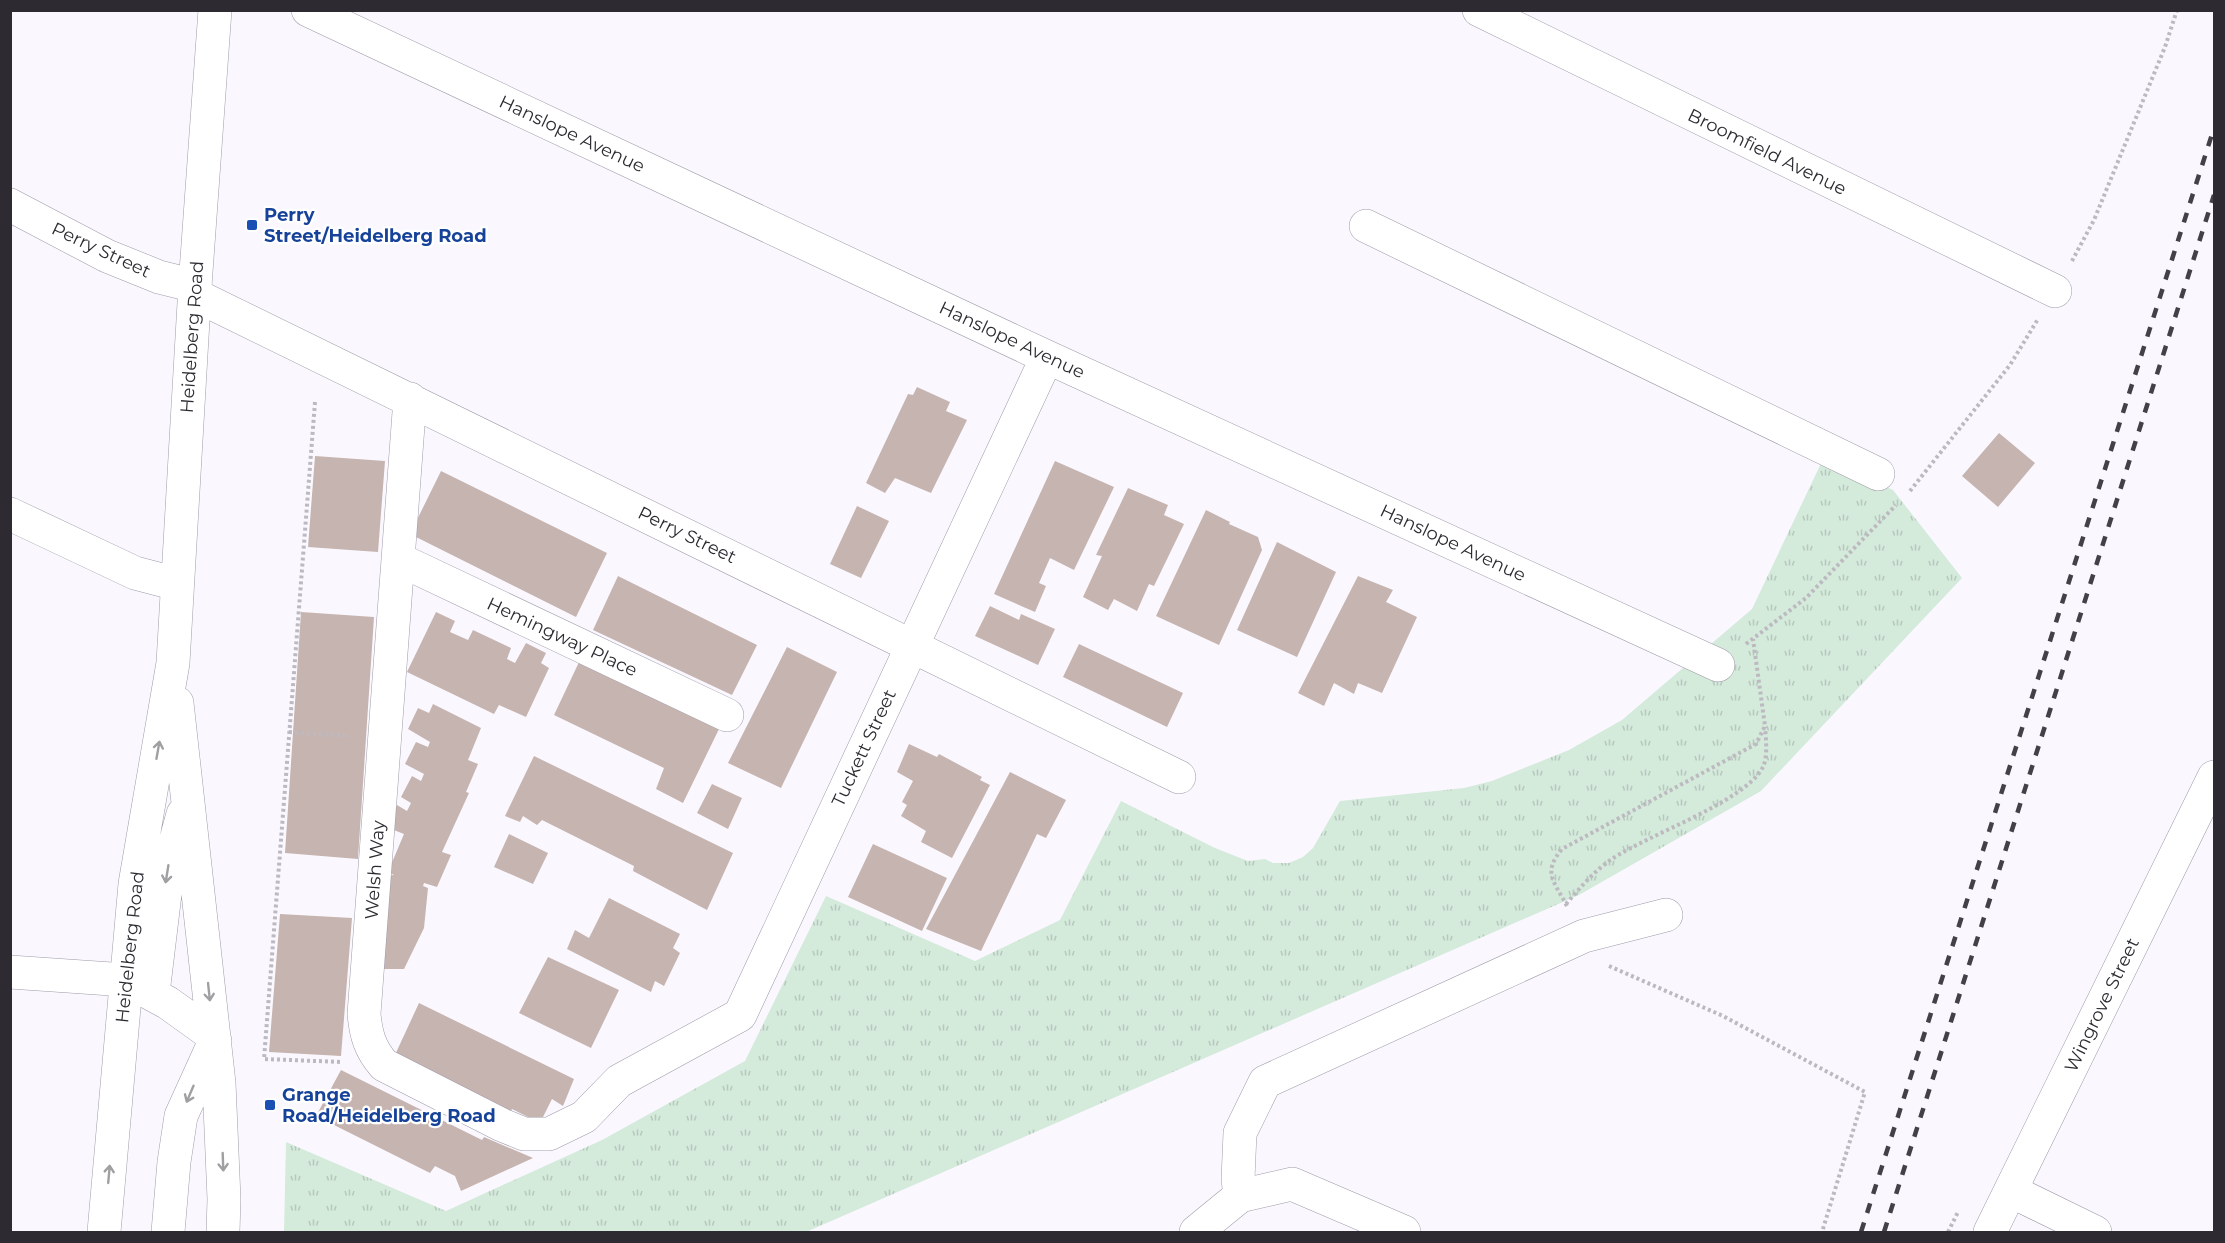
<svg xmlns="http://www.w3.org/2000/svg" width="2225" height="1243" font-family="Montserrat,sans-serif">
	<defs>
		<pattern id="park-tufts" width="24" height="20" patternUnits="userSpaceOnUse" patternTransform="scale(1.5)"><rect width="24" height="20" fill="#d4eadb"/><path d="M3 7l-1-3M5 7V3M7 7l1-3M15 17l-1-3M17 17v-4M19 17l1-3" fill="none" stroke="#b6c9bc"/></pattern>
	</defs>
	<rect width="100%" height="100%" fill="#faf8fe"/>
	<path fill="url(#park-tufts)" d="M 1824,457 L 1893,490 L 1962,578 L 1761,791 L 1579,895 L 806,1232 L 284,1232 L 286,1142 L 446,1211 L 602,1140 L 745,1061 L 826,896 L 975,961 L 1060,920 L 1121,801 L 1215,848 L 1248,861 L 1265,859 L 1273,863 L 1289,863 L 1303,857 L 1313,848 L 1340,801 L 1464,788 L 1492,781 L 1569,750 L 1622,720 L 1752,609 Z"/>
	<path fill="#c6b4b0" d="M 917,387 L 950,402 L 946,411 L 967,420 L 931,493 L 895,478 L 885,493 L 866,483 L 908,394 L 913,395 Z
		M 1999,433 L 2035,463 L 1998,507 L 1962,476 Z
		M 315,456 L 385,461 L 378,552 L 308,547 Z
		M 1055,461 L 1114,487 L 1074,570 L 1050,558 L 1039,583 L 1046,586 L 1035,612 L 994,594 Z
		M 441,471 L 607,553 L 576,617 L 410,534 Z
		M 1128,488 L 1168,505 L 1164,515 L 1184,524 L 1154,586 L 1149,584 L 1137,611 L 1114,599 L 1108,610 L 1083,597 L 1102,556 L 1096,555 Z
		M 857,506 L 889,521 L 861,578 L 830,564 Z
		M 1206,510 L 1230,522 L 1229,524 L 1258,537 L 1262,550 L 1219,645 L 1156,616 Z
		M 1277,542 L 1336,572 L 1297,657 L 1237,630 Z
		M 618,576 L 757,645 L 732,695 L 593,630 Z
		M 1358,576 L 1393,590 L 1386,602 L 1417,617 L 1382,693 L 1358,683 L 1354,694 L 1334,683 L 1324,706 L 1298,693 Z
		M 990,606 L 1019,620 L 1021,614 L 1055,629 L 1038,665 L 975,636 Z
		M 301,612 L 374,617 L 358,859 L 285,853 Z
		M 436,612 L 455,621 L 450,632 L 468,640 L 473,630 L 511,648 L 507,659 L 515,663 L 526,643 L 546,653 L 541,663 L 549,668 L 526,717 L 499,705 L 494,714 L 407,672 Z
		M 1079,644 L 1183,693 L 1167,727 L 1063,677 Z
		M 787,647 L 837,672 L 781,788 L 728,763 Z
		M 580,660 L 720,727 L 683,803 L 656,789 L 664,768 L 554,715 Z
		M 433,704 L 481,728 L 468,760 L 478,764 L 466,792 L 469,793 L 442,852 L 451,855 L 437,887 L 424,883 L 423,886 L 428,888 L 424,928 L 404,969 L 382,969 L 386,876 L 394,875 L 388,872 L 404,834 L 386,827 L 397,805 L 407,811 L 411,803 L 401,797 L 412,776 L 421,781 L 424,774 L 405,764 L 416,742 L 428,747 L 430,742 L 408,729 L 418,708 L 429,713 Z
		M 909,744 L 937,757 L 939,754 L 982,777 L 980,780 L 990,785 L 952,858 L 921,842 L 926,831 L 901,816 L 907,805 L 902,802 L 913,781 L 897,772 Z
		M 534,756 L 733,853 L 707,910 L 633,871 L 634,866 L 542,820 L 537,825 L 523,816 L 520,822 L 505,816 Z
		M 1010,772 L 1066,800 L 1046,838 L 1037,834 L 981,951 L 926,929 Z
		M 712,784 L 742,798 L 728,829 L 697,813 Z
		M 509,834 L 548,853 L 533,884 L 494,867 Z
		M 873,844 L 947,878 L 922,931 L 848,897 Z
		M 609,898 L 680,934 L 673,948 L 680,953 L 664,986 L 655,981 L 651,992 L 567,949 L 575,930 L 589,938 Z
		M 280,914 L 352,918 L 341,1056 L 269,1052 Z
		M 548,957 L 619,990 L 591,1048 L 519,1013 Z
		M 419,1003 L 574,1079 L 563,1106 L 552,1099 L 540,1123 L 512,1109 L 510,1113 L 394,1057 Z
		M 341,1070 L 482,1140 L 484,1137 L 533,1158 L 461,1191 L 455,1176 L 435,1166 L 430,1173 L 316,1116 Z"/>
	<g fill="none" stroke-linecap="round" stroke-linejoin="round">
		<g stroke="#9f9ba9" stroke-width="34">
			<path id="minor" d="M 308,10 L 1047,357 L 1718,665
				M 1479,10 L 2055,291
				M 10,205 L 107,256 L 159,277 L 195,286
				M 1366,226 L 1878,474
				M 195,295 L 1179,777
				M 410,399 L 364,1014 C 366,1035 370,1049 384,1065 L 502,1125 L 524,1134 L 549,1134 L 584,1117 L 619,1081 L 740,1015 L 1047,357
				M 10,514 L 135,573 L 177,584
				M 398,559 L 727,715
				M 10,972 L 126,980
				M 2011,1191 L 2095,1232
				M 1240,1196 L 1238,1179 L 1240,1133 L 1265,1082 L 1584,936 L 1666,915
				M 1196,1232 L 1240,1196 L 1292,1184 L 1404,1232
				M 1990,1232 L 2214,777"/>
		</g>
		<g stroke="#9f9ba9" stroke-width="34">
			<path id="major" d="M 177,703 L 219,1083 L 224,1199 L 223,1232
				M 135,985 L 168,1003 L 214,1036
				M 153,993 L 168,869 L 183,814
				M 104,1232 L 135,884 L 173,663 L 195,286 L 215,10
				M 168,1232 L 174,1162 L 181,1116 L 215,1041"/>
		</g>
		<path stroke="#bcbac0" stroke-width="4" stroke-dasharray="3 3" stroke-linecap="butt" d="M 2072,261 L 2094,220 L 2165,47 L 2177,10
			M 315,402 L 264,1059 L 342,1062
			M 1910,491 L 2010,365 L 2038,319
			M 1746,644 L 1806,598 L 1896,505
			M 289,732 L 350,736
			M 1566,904 C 1580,888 1594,871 1612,859 C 1647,835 1745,802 1763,767 C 1768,756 1766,739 1765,727
			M 1567,906 C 1554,881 1542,873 1562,849 L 1756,744 L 1765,726 L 1753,639
			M 1609,966 L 1723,1016 L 1865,1092 L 1822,1232
			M 1948,1232 L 1958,1212"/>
		<use href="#minor" stroke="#fff" stroke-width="33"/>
		<use href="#major" stroke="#fff" stroke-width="33"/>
		<path stroke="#434147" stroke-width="4.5" stroke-dasharray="10 10" stroke-linecap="butt" d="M 1861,1232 L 2214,128
			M 1884,1232 L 2214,195"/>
	</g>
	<defs><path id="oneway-shaft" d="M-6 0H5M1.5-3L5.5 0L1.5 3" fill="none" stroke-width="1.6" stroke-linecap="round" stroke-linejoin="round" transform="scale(1.5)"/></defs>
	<g stroke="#a0a0a2">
		<use href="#oneway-shaft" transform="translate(158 750) rotate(-80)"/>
		<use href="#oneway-shaft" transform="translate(167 874) rotate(99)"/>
		<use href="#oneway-shaft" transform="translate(209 992) rotate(84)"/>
		<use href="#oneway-shaft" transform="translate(190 1094) rotate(113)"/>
		<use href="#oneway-shaft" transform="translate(223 1162) rotate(88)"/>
		<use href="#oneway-shaft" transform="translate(109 1174) rotate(-85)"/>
	</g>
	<g fill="#1a4fb4" stroke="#fff" stroke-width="2">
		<rect x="246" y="219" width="12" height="12" rx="3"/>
		<rect x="264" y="1099" width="12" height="12" rx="3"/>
	</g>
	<g text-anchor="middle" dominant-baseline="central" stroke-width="4.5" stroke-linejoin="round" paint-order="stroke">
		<g font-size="18" fill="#2d2b31" stroke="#fff">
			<text transform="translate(572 134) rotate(25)">Hanslope Avenue</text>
			<text transform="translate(1767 152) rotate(26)">Broomfield Avenue</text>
			<text transform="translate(101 250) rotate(25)">Perry Street</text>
			<text transform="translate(192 337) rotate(-86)">Heidelberg Road</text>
			<text transform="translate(1012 340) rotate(25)">Hanslope Avenue</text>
			<text transform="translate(687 535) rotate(26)">Perry Street</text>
			<text transform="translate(1453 543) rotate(25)">Hanslope Avenue</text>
			<text transform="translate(562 637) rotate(25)">Hemingway Place</text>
			<text transform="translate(864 748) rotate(-65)">Tuckett Street</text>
			<text transform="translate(375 870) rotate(-86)">Welsh Way</text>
			<text transform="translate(130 947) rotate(-84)">Heidelberg Road</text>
			<text transform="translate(2102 1005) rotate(-64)">Wingrove Street</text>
		</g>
		<g font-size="18" font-weight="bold" fill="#164399" stroke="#fff" text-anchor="start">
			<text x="264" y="215">Perry<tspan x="264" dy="21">Street/Heidelberg Road</tspan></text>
			<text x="282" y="1095">Grange<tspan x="282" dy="21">Road/Heidelberg Road</tspan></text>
		</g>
	</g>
	<rect width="2225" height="1243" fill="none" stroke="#2d2b31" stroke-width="24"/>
</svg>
